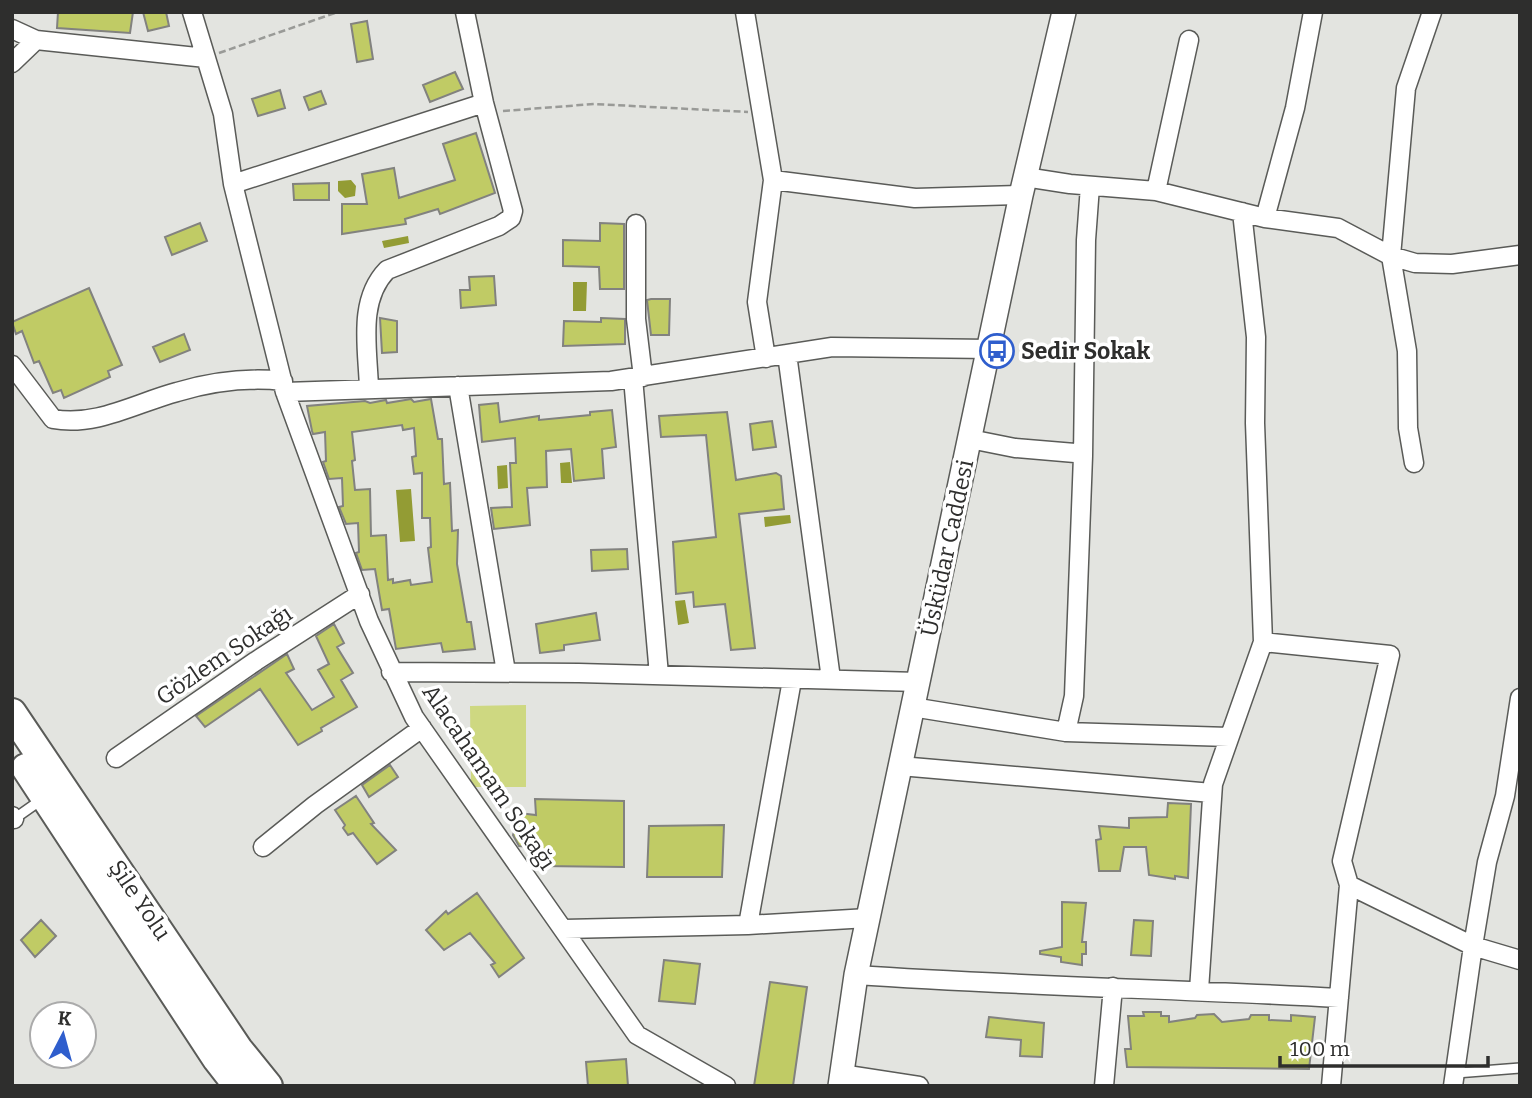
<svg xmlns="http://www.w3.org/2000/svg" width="1532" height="1098" font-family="Bitter,serif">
	<rect width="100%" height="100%" fill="#e3e4e0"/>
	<path fill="#ced881" d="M 526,705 L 526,787 L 471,787 L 470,706 Z"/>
	<path fill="#939c34" d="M 351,180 L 356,186 L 355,196 L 345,198 L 338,191 L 338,181 Z
		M 408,236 L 409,243 L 384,248 L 382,241 Z
		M 573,282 L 587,282 L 586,311 L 573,311 Z
		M 570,462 L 572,483 L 561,483 L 560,463 Z
		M 507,465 L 508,488 L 498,489 L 497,466 Z
		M 411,489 L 415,541 L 400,542 L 396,490 Z
		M 790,515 L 791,523 L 765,527 L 764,517 Z
		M 685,600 L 689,623 L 678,625 L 675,601 Z"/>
	<path fill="#c0cb65" stroke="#82827f" stroke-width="2" fill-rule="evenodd" d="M 58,12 L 133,12 L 130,33 L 57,28 Z
		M 143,12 L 166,12 L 169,26 L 148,31 Z
		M 367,21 L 373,59 L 357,62 L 351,24 Z
		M 455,72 L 463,89 L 430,102 L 423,85 Z
		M 280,90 L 285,108 L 258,116 L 252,99 Z
		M 321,91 L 326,104 L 309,110 L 304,97 Z
		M 476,133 L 495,193 L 440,214 L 438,209 L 405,219 L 406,224 L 342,234 L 342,204 L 367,204 L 362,174 L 394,168 L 399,198 L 455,180 L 443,144 Z
		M 329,183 L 329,200 L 294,200 L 293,184 Z
		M 200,223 L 207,241 L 172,255 L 165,237 Z
		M 600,223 L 624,224 L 624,289 L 600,289 L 599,267 L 563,266 L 563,240 L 600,241 Z
		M 494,276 L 496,305 L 461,308 L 460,290 L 470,290 L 469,277 Z
		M 89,288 L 122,365 L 108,371 L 110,377 L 64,398 L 61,390 L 53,393 L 39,361 L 34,363 L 22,331 L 16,334 L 12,322 Z
		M 651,299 L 670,299 L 669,335 L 651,335 L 647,300 Z
		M 380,318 L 397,321 L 397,352 L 382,353 Z
		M 601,318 L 625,319 L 625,344 L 563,346 L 564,321 L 601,322 Z
		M 184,334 L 190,350 L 160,362 L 153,347 Z
		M 411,399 L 414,402 L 431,399 L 438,439 L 442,439 L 444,484 L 450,483 L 452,531 L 458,530 L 457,564 L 467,622 L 471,622 L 475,649 L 443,652 L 441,643 L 396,649 L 389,609 L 382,610 L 375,569 L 362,570 L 356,553 L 359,552 L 358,523 L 346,524 L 339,507 L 343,506 L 342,478 L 329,479 L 323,462 L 326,461 L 325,432 L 313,434 L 312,431 L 307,406 L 365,401 L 370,403 L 386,400 L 387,403 ZM 402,425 L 403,430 L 414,428 L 416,456 L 412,457 L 414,474 L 422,473 L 422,518 L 430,518 L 431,547 L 428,548 L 432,582 L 411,585 L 410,580 L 393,583 L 393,579 L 388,580 L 386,535 L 371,536 L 370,489 L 355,490 L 352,461 L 355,460 L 352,432 Z
		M 498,403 L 500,422 L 539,416 L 539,420 L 590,415 L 590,412 L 612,410 L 616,447 L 602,449 L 604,478 L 574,481 L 571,449 L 546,451 L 547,487 L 527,488 L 530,525 L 494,529 L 491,508 L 512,507 L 510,463 L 516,463 L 515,438 L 482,442 L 479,405 Z
		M 727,412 L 736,480 L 776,473 L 781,476 L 784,509 L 739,514 L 755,648 L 731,650 L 725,604 L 694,607 L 693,592 L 676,594 L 673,542 L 716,537 L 706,435 L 661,437 L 659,416 Z
		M 772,421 L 776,447 L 753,450 L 750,424 Z
		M 627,549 L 628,569 L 592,571 L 591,550 Z
		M 596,613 L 600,640 L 564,645 L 564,650 L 540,653 L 536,624 Z
		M 334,624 L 344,643 L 337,647 L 353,673 L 341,680 L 357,707 L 321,728 L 322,731 L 298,745 L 260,689 L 205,727 L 196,716 L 287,654 L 294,669 L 286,673 L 312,710 L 334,697 L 318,670 L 329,664 L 316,636 Z
		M 390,765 L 398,777 L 369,797 L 362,785 Z
		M 356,796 L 374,823 L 371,824 L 396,850 L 377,864 L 353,833 L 348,835 L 343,828 L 345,825 L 335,810 Z
		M 535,799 L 624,801 L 624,867 L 540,866 L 540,848 L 519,846 L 513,835 L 519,813 L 536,815 Z
		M 1168,803 L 1191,804 L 1188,878 L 1175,876 L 1175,879 L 1149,875 L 1146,847 L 1124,847 L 1120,871 L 1099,871 L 1096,840 L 1101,839 L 1099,826 L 1129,828 L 1129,818 L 1167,817 Z
		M 724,825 L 722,877 L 647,877 L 649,826 Z
		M 477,893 L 524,958 L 499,977 L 491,965 L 495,963 L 470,933 L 444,950 L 426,930 L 446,911 L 448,914 Z
		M 1062,902 L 1086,903 L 1082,942 L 1086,942 L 1086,954 L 1082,954 L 1082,965 L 1061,962 L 1061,957 L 1040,954 L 1040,951 L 1062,947 Z
		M 41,920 L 56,936 L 35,957 L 21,940 Z
		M 1134,920 L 1153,921 L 1151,956 L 1131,955 Z
		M 664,960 L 700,964 L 695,1004 L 659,1001 Z
		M 770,982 L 807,987 L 793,1086 L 754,1086 Z
		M 1143,1012 L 1161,1012 L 1161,1016 L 1169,1016 L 1169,1022 L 1195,1018 L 1197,1015 L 1214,1014 L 1222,1022 L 1249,1019 L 1251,1015 L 1269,1015 L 1269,1020 L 1291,1021 L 1291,1015 L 1315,1017 L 1309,1069 L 1127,1067 L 1125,1049 L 1131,1049 L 1128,1016 L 1144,1016 Z
		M 989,1017 L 1044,1023 L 1042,1057 L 1020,1056 L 1021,1040 L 986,1037 Z
		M 626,1059 L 628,1086 L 588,1086 L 586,1062 Z"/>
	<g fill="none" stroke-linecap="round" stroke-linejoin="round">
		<g stroke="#5a5b58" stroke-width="12">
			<path id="service" d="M 14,819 L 41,800
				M 1456,1073 L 1520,1068"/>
		</g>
		<g stroke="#5a5b58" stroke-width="21">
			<path id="minor" d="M 192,12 L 223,114 L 233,184
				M 745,12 L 773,180 L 757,302 L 766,358
				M 12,29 L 36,40 L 206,58
				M 12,63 L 36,40
				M 484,103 L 233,184 L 285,392 L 369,621 L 414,717 L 637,1035 L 726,1086
				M 1025,177 L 1070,184 L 1156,191 L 1265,218 L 1338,228 L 1391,256 L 1415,263 L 1452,264 L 1520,255
				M 773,180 L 915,198 L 1021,195
				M 1156,191 L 1189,40
				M 1265,218 L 1295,108 L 1313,12
				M 636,224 L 636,319 L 643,377
				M 787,354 L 831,679
				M 12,365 L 53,419 C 96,427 136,403 177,392 C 211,382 247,377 283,381
				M 633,378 L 659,675
				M 458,386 L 506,672
				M 369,389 C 368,349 357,301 387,270 L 499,226 L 511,218 L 513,211 L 484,103 L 465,12
				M 285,392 L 611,381 L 832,347 L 990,349
				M 970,439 L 1015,448 L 1075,453 L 1083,456 L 1074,696 L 1066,732
				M 1083,456 L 1086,240 L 1090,186
				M 1414,463 L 1408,428 L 1407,351 L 1391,256 L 1406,88 L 1432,12
				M 1263,642 L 1390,655 L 1342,861 L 1349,885 L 1473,946 L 1487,862 L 1505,796 L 1520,698
				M 391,672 L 579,673 L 918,682
				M 912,707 L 1066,732 L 1229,737
				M 116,758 L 256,661 L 360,594
				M 900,766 L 1212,793
				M 12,816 L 14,819
				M 263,847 L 315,805 L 422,728
				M 748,925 L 792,680
				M 564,929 L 748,925 L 868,918
				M 856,975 C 1017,986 1178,989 1339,998
				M 1199,990 L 1213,784 L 1263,642 L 1255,423 L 1256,337 L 1242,212
				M 841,1074 L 919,1086
				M 1104,1086 L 1113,987
				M 1331,1086 L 1349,885
				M 1453,1086 L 1473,946 L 1520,960"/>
		</g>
		<g stroke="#5a5b58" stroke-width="26">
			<path id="secondary" d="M 840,1086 L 856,975 L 1021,195 L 1064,12"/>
		</g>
		<g stroke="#5a5b58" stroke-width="32">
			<path id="trunk" d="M 12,713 L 238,1049 L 268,1086
				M 26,768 L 217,1059 L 238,1086"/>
		</g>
		<path stroke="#999a97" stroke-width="2.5" stroke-dasharray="7 3.5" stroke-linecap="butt" d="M 219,53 L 338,12
			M 503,111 L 594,104 L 748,112"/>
		<use href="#service" stroke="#fff" stroke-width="9"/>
		<use href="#minor" stroke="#fff" stroke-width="18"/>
		<use href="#secondary" stroke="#fff" stroke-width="23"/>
		<use href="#trunk" stroke="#fff" stroke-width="28"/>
	</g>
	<defs>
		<g id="bus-ring" transform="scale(1.75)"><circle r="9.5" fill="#fff" stroke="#2f5ecd" stroke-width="1.5"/><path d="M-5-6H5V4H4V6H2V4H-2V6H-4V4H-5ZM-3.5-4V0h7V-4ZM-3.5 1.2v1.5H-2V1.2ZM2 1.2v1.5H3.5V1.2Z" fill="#2f5ecd"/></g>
	</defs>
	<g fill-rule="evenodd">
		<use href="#bus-ring" x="997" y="351"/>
	</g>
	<g text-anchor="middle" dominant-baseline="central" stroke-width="7" stroke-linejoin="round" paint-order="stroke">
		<g font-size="23" font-weight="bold" fill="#2e2e2d" stroke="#fff" text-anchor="start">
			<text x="1021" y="351">Sedir Sokak</text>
		</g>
		<g font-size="23" fill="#2e2e2d" stroke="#fff">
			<text transform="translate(947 548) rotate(-78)">Üsküdar Caddesi</text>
			<text transform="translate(224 655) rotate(-34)">Gözlem Sokağı</text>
			<text transform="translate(489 777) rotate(56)">Alacahamam Sokağı</text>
			<text transform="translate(140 900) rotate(56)">Şile Yolu</text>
		</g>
	</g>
	<rect width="1532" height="1098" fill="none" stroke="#2e2e2d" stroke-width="28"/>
	<g transform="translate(63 1035) rotate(6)"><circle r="33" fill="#ffffff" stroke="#ababab" stroke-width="2"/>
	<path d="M0-5L12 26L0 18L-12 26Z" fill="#2f5ecd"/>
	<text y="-10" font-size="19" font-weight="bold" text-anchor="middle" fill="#2e2e2d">K</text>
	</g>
	<path d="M1280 1056v10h208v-10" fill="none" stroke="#2e2e2d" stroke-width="3.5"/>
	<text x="1290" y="1056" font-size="21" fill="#2e2e2d" stroke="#ffffff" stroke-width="5" paint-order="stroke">100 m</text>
</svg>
